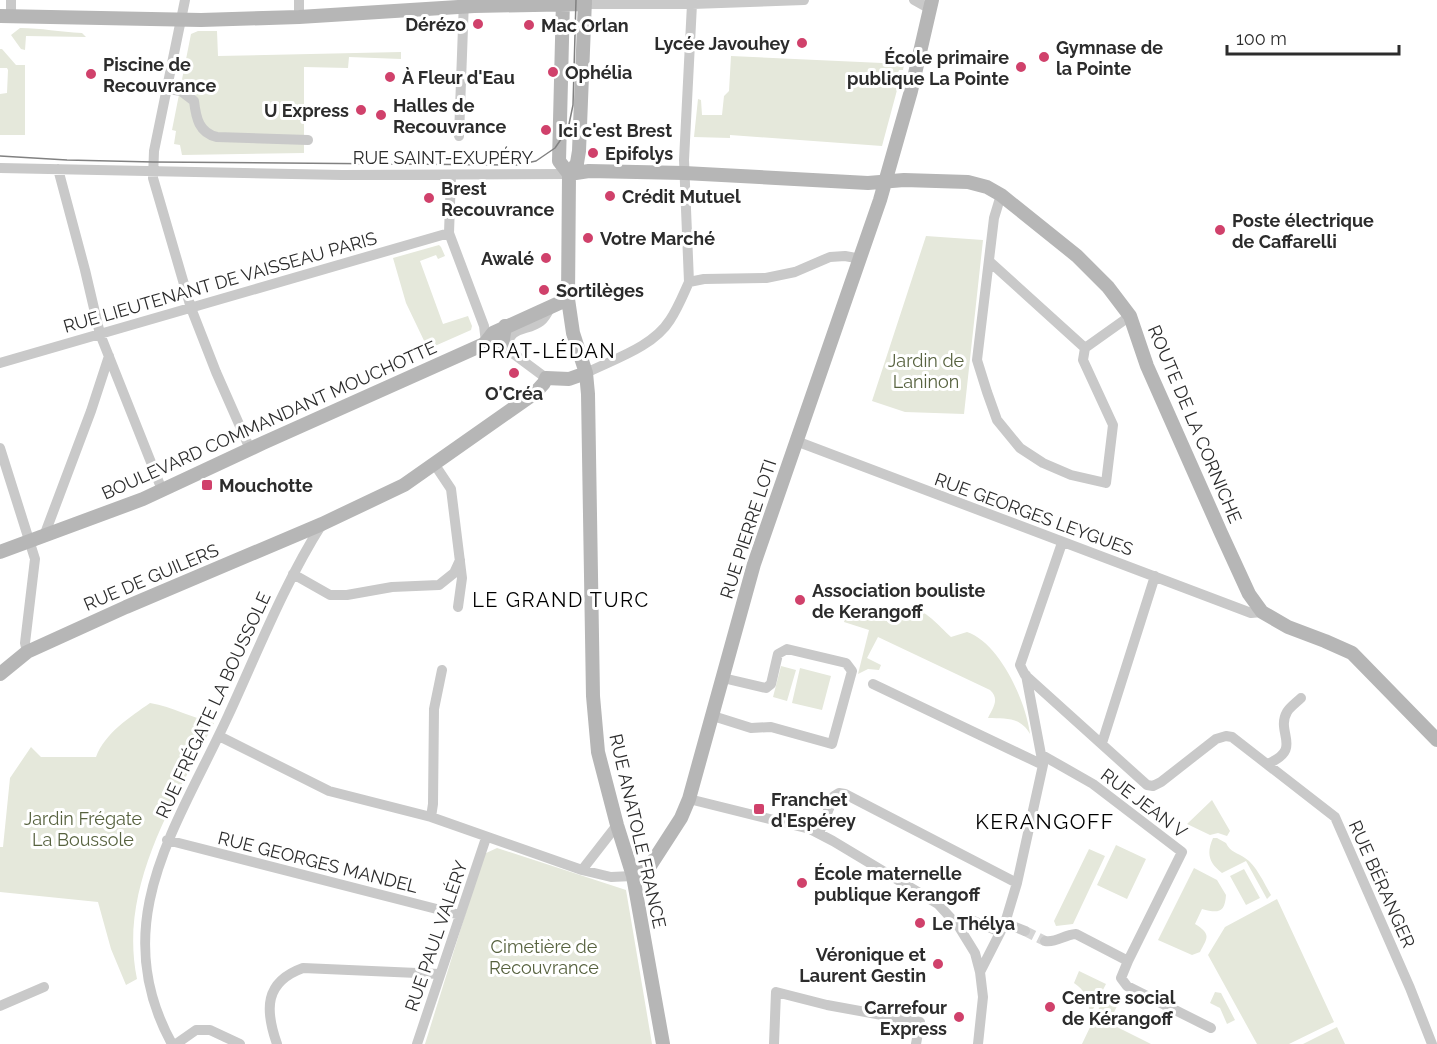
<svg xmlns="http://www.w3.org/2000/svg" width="1437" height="1044" font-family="Raleway,sans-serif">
	<rect width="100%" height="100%" fill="#fff"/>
	<path fill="#e5e8db" d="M 20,28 C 42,28 59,32 82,33 L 86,37 L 26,36 L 25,50 L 21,49 L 11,35 Z
		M 198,31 L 217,31 L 218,56 L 401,52 L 401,59 L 349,57 L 348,68 L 304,67 L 304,153 L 182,155 L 180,145 L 174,144 L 176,131 L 172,130 L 191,34 Z
		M 0,49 L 2,49 L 16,65 L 25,65 L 25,135 L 0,135 L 0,94 L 7,93 L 8,70 L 7,68 L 0,68 Z
		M 731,56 L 904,64 L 903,70 L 899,70 L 897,76 L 900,79 L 882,146 L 730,135 L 730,138 L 694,137 L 698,99 L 701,100 L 702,115 L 722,115 L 724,96 L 729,91 Z
		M 926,236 L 983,240 L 964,414 L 905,412 L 872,401 Z
		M 439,245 L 441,247 L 445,256 L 438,259 L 436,255 L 420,261 L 443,324 L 468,316 L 472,326 L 471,330 L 428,349 L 406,303 L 393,258 Z
		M 848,605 L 853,606 L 854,610 L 864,613 L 874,612 L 888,619 L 898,617 L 901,610 C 922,603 936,624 951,637 L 967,632 C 1000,643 1026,702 1030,734 C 1020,716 1005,719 988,718 C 993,708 1000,699 990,690 L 878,637 L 867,658 L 881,665 L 879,670 L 868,669 L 858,674 L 869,630 L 844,622 Z
		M 781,666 L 796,670 L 787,701 L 773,697 Z
		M 800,668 L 831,676 L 822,710 L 792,703 Z
		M 150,703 C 173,707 192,718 214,723 C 174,802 118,887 137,979 L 126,985 L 111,949 L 98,902 L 0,892 L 0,847 L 3,847 L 10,778 L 31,747 L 41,757 L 96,757 C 105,733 130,717 150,703 Z
		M 1212,800 L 1230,831 L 1227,836 L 1218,833 L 1210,835 L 1187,824 Z
		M 1213,838 L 1217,838 L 1226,843 C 1230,852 1238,853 1245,858 C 1256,865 1264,883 1271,895 L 1267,899 L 1246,861 L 1222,873 C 1209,863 1206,854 1213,838 Z
		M 1116,845 L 1146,859 L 1127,899 L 1097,885 Z
		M 497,848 L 626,890 L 652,1044 L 425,1044 L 484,854 Z
		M 1089,849 L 1105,856 L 1073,924 L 1056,926 L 1054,921 Z
		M 1194,868 L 1217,880 L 1226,895 C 1225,914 1217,913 1202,909 L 1195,924 C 1211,934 1208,937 1200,952 L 1192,955 L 1158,940 Z
		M 1244,869 L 1260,898 L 1246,905 L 1230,876 Z
		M 1277,899 L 1334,1022 L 1289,1044 L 1257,1044 L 1208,955 L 1225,927 Z
		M 1079,971 L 1106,984 L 1089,1017 C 1091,1002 1086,991 1074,983 Z
		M 1215,992 L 1221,993 L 1235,1020 L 1227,1024 L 1220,1008 L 1210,1003 Z
		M 1103,1000 L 1117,1006 L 1109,1023 L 1151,1044 L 1082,1044 Z
		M 1337,1027 L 1345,1044 L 1303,1044 Z"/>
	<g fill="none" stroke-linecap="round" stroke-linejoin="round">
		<path stroke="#d5d5d5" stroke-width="10" stroke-dasharray="10 5" stroke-linecap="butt" d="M 1025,931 L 1045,941"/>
		<path stroke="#c9c9c9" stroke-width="10" d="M 11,0 L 11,16
			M 185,0 L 154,151 L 153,178 L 191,308 L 216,372 L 250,449
			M 299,0 L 299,17
			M 914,0 L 930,9
			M 585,4 L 692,4 L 804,0
			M 168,89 L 181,91 L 194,101 C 196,118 199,133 217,137 L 308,140
			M 459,136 L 464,0
			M 0,168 L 342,175 L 569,174
			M 58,169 L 85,270 L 100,334 L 162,490
			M 451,176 L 449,233 L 484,326 L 486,342 L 507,349 L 546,378
			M 990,262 L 1085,348 L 1083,360 L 1113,425 L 1106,483 L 1071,475 L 1043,463 L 1020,448 L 997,420 L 987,392 L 977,360 L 994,218 L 1001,195
			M 689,282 L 684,160 L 692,4
			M 507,348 C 509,325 527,332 541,321 C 545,318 548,312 550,308
			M 1085,348 L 1130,316
			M 0,363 L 449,233
			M 586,373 C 614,359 653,347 670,320 C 678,308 683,295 689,282 L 704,279 L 766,278 L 795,272 L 830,257 L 845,256 L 861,259
			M 796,441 L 1251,613 L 1262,612
			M 0,448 L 35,559 L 25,643 L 27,652
			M 435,465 L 451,489 L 462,578 L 458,607
			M 44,536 L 91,411 L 109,356
			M 1062,543 L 1020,665 L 1025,675 L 1147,785 L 1153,786 L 1161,782 L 1216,739 L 1226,736 L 1232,737 L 1335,817 L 1410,988 L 1432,1044
			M 293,574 L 330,595 L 347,595 L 392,587 L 439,585 L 454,573 L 460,560
			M 873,684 L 1043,765
			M 713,716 L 751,728 L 771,727 L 832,744 L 852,671 L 846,663 L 787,649 L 778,654 L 771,684 L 766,688 L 723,678
			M 219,736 L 329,791 L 431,817 L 582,870 L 611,877 L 633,876
			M 1102,743 L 1155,576
			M 1042,755 L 1093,784 L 1182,852 L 1128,961
			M 1267,764 C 1304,749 1275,733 1287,712 C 1290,707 1297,702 1301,698
			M 689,799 L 810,829 L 833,841 L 938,904 L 959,927 L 975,953 L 980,972 L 983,997 L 978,1044
			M 431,817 L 433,804 L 434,709 L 442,670
			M 819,833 L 834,796 L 839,793 L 845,794 L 1017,883
			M 167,840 L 460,915
			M 582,870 L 617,825
			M 1005,923 L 1025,931
			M 959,927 L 974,921 L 1000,932
			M 1045,941 C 1057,943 1063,935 1076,934 L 1128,961 L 1121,978 L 1127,986 L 1211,1028
			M 980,972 L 1005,923 L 1017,883 L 1043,765 L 1026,675
			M 0,1006 L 44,987
			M 172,1044 C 105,922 178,825 228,716 C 258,651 284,584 322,524
			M 176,1044 L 196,1030 L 210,1030 L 240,1044
			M 277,1044 C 265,1010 264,982 303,968 L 440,974
			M 417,1044 L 486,838
			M 774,1044 L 776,992 L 827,1005 L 920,1022 L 916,1044"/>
		<path stroke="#b6b6b6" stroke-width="14" d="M 563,0 L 559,161 L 569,174
			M 585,0 L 579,151 L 577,163 L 569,174 L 568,299 L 573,333 L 586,373 L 588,394 L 593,696 L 598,752 L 617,825 L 633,876 L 663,1044
			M 0,16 L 201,20 L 299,17 L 474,6 L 585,4
			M 569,174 L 589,171 L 684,173 L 868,183 L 904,180 L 968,182 L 987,187 L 1001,195 L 1077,256 L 1108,287 L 1130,316 L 1147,366 L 1221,533 L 1249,594 L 1262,612 L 1288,627 L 1325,641 L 1352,653 L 1437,740
			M 502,346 L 505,326
			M 0,552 L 143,499 L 263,443 L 482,345 L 486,342 L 493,333 L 568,299
			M 0,674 L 27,652 L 126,607 L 322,524 L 404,485 L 535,393 L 544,383 L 546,378 L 569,379 L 586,373
			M 633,876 L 650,866 L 681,818 L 689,799 L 754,564 L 880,200 L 911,91 L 932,0"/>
		<path stroke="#818181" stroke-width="1.5" d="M 0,156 L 67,160 L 153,162 L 517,165 L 536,161 L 555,148 L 568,129 L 573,105 L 576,0"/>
	</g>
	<g fill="#d0416b" stroke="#fff" stroke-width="2">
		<circle cx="478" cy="24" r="6"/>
		<circle cx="529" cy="25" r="6"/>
		<circle cx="802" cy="43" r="6"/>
		<circle cx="1044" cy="57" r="6"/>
		<circle cx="1021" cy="67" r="6"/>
		<circle cx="553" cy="72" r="6"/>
		<circle cx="91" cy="74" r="6"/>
		<circle cx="390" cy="77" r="6"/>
		<circle cx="361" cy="110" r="6"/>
		<circle cx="381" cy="115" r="6"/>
		<circle cx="546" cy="130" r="6"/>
		<circle cx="593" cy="153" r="6"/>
		<circle cx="610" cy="196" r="6"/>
		<circle cx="429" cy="198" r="6"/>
		<circle cx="1220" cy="230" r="6"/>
		<circle cx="588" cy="238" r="6"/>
		<circle cx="546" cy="258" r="6"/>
		<circle cx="544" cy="290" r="6"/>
		<circle cx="514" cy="373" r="6"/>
		<rect x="201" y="479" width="12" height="12" rx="3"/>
		<circle cx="800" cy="600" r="6"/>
		<rect x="753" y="803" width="12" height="12" rx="3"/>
		<circle cx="802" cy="883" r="6"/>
		<circle cx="920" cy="923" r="6"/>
		<circle cx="938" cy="964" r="6"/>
		<circle cx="1050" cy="1007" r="6"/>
		<circle cx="959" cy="1017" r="6"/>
	</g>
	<g text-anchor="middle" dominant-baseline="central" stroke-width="6" stroke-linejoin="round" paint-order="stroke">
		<g font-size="18" font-weight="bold" fill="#2c2c2c" stroke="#fff" text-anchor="start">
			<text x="466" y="24" text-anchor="end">Dérézo</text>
			<text x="541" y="25">Mac Orlan</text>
			<text x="790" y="43" text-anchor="end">Lycée Javouhey</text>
			<text x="1056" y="47">Gymnase de<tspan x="1056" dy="21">la Pointe</tspan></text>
			<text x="1009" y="57" text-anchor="end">École primaire<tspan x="1009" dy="21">publique La Pointe</tspan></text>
			<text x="103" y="64">Piscine de<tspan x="103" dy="21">Recouvrance</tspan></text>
			<text x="565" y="72">Ophélia</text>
			<text x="402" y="77">À Fleur d'Eau</text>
			<text x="393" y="105">Halles de<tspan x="393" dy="21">Recouvrance</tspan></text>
			<text x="349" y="110" text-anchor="end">U Express</text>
			<text x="558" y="130">Ici c'est Brest</text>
			<text x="605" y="153">Epifolys</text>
			<text x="441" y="188">Brest<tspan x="441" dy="21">Recouvrance</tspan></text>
			<text x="622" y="196">Crédit Mutuel</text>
			<text x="1232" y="220">Poste électrique<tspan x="1232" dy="21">de Caffarelli</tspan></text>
			<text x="600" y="238">Votre Marché</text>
			<text x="534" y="258" text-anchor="end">Awalé</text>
			<text x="556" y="290">Sortilèges</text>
			<text x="514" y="393" text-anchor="middle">O'Créa</text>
			<text x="219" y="485">Mouchotte</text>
			<text x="812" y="590">Association bouliste<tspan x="812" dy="21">de Kerangoff</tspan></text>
			<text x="771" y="799">Franchet<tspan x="771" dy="21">d'Espérey</tspan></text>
			<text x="814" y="873">École maternelle<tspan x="814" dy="21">publique Kerangoff</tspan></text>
			<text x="932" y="923">Le Thélya</text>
			<text x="926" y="954" text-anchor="end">Véronique et<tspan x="926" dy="21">Laurent Gestin</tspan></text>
			<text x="1062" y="997">Centre social<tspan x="1062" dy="21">de Kérangoff</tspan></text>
			<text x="947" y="1007" text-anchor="end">Carrefour<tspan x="947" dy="21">Express</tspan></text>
		</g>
		<g font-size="18" fill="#2c2c2c" stroke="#fff">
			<text x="443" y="157">RUE SAINT-EXUPÉRY</text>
			<text transform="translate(220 282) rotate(-16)">RUE LIEUTENANT DE VAISSEAU PARIS</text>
			<text transform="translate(269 420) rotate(-24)">BOULEVARD COMMANDANT MOUCHOTTE</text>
			<text transform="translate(1195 424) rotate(67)">ROUTE DE LA CORNICHE</text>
			<text transform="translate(1034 514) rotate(20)">RUE GEORGES LEYGUES</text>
			<text transform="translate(748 529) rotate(-72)">RUE PIERRE LOTI</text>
			<text transform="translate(151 577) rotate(-23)">RUE DE GUILERS</text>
			<text transform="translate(213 705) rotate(-65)">RUE FRÉGATE LA BOUSSOLE</text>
			<text transform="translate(1144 803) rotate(37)">RUE JEAN V</text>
			<text transform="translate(638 831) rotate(77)">RUE ANATOLE FRANCE</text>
			<text transform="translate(318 862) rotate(14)">RUE GEORGES MANDEL</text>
			<text transform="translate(1382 884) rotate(66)">RUE BÉRANGER</text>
			<text transform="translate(436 936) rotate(-71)">RUE PAUL VALÉRY</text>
		</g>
		<g font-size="18" fill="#57623f" stroke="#fff">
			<text x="926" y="360">Jardin de<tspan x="926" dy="21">Laninon</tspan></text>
			<text x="83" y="818">Jardin Frégate<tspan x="83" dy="21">La Boussole</tspan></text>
			<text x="544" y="946">Cimetière de<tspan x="544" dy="21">Recouvrance</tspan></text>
		</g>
		<g font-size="20" letter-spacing="1.5" fill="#000" stroke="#fff">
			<text x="547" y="351">PRAT-LÉDAN</text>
			<text x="561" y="600">LE GRAND TURC</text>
		</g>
		<g font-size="21" letter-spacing="1.5" fill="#000" stroke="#fff">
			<text x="1045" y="821">KERANGOFF</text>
		</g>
	</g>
	<path d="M1227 45v9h172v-9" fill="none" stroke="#2c2c2c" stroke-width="3"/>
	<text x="1236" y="45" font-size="18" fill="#2c2c2c" stroke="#ffffff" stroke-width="4.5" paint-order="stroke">100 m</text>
</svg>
